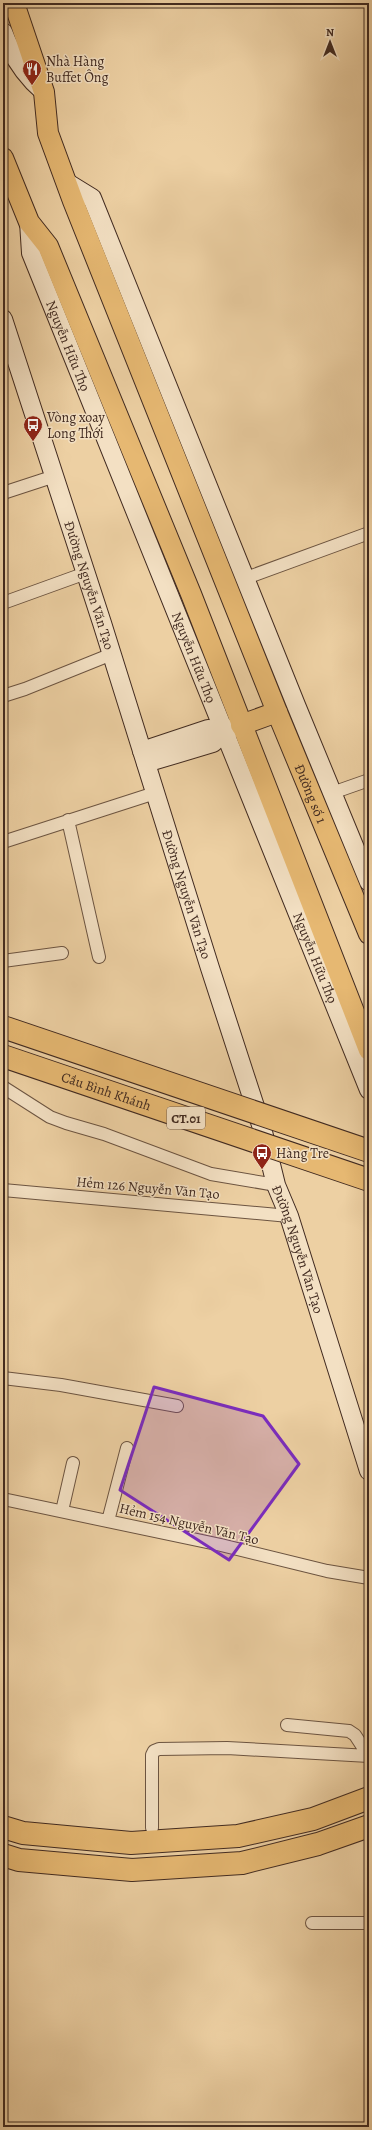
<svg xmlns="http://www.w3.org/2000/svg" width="372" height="2130" font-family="Alegreya,serif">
	<rect width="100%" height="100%" fill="#edd0a3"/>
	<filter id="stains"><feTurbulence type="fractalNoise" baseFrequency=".005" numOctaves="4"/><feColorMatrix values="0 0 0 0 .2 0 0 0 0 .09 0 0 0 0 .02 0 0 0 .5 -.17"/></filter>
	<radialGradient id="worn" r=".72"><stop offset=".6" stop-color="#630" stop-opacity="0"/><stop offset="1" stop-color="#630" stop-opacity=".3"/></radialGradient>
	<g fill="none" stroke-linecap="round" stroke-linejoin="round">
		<g stroke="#6c5441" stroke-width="14">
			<path id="minor" d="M 3,493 L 55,476
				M 246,578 L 369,533
				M 3,603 L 86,573
				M 3,696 L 25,689 L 112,654
				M 332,793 L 369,780
				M 68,820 L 99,957
				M 3,842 L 155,793
				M 3,961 L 62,953
				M 3,1087 L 50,1117 L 66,1123 L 104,1134 L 211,1174 L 276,1185
				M 3,1190 L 289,1216
				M 3,1378 L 61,1385 L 177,1406
				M 3,1499 L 221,1545 L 327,1571 L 369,1578
				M 62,1511 L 73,1463
				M 108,1521 L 127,1448
				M 287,1725 L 349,1731 L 355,1735 L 368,1755
				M 152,1828 L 152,1755 L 154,1751 L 159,1749 L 227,1748 L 369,1756
				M 312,1923 L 369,1923"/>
		</g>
		<g stroke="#412a20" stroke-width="20">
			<g id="secondary">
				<path d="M 3,32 C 12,56 24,75 44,92"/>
				<path d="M 66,182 L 92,198 L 296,705 L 369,882"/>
				<path id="s1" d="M 29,222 L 31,253 L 369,1090"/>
				<path id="s2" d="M 3,319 L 102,623 L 210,968 L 262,1128 L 276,1185 L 289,1216 L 369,1471"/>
				<path d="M 142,751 L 208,729 L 225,731"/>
				<path d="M 146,763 L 213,743 L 225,731 L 235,727"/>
			</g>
		</g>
		<g stroke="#412a20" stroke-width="22">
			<g id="primary">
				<path id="s3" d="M 14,3 L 44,92 L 48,133 L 73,201 L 277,712 L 369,934"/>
				<path d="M 3,158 L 29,222 L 48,246 L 191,594 L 369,1050"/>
				<path d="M 241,725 L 277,712"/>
			</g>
		</g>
		<g stroke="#412a20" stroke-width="24">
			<path id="motorway" d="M 3,1827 L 23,1833 L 131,1843 L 238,1836 L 313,1819 L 369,1798
				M 3,1855 L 19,1860 L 132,1870 L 242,1863 L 318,1844 L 369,1826"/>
		</g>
		<use href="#minor" stroke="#f3e0c3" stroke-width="12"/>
		<use href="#secondary" stroke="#f3e0c3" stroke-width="18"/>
		<use href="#primary" stroke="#e6b872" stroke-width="20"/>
		<use href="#motorway" stroke="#e6b872" stroke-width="22"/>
		<g stroke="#412a20" stroke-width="24" stroke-linecap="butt">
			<g id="motorway-bridge">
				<path d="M 3,1027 L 369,1151"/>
				<path id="s4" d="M 3,1056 L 369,1180"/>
			</g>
		</g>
		<use href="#motorway-bridge" stroke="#e6b872" stroke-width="22"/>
	</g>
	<path fill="#7b2cbf" fill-opacity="0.2" stroke="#7b2cbf" stroke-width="3" stroke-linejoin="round" d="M 154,1387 L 263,1416 L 299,1464 L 229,1560 L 120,1490 Z"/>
	<defs>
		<g id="restaurant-pin" transform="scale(1)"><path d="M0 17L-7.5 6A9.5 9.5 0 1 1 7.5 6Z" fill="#8f2418" stroke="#f3e0c3"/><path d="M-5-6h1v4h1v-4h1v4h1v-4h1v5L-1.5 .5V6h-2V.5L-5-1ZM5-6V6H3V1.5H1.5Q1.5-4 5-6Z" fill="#fff"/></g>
		<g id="bus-pin" transform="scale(1)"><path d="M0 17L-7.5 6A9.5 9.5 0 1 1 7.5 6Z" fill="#8f2418" stroke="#f3e0c3"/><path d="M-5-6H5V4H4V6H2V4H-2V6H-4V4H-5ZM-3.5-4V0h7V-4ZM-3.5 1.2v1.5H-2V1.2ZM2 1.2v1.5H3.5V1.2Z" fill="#fff"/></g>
	</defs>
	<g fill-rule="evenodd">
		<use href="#restaurant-pin" x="32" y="69"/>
		<use href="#bus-pin" x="33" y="425"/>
		<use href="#bus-pin" x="262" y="1153"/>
	</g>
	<g text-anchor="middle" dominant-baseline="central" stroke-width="3" stroke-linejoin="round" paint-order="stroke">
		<rect fill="#f3e0c3" stroke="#766151" stroke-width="1" x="167" y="1107" width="38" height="22" rx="3"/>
		<g font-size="13" font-weight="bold" fill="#412a20">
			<text x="186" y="1118">CT.01</text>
		</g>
		<g font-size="14" fill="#412a20" stroke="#f3e0c3" text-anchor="start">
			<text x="46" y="61">Nhà Hàng<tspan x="46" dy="16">Buffet Ông</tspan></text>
			<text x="47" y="417">Vòng xoay<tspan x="47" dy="16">Long Thới</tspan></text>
			<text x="276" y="1153">Hàng Tre</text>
		</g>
		<g font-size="14" fill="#412a20" stroke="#f3e0c3">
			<text stroke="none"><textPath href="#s1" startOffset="131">Nguyễn Hữu Thọ</textPath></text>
			<text stroke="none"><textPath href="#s2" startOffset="280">Đường Nguyễn Văn Tạo</textPath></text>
			<text stroke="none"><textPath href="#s1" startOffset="467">Nguyễn Hữu Thọ</textPath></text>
			<text stroke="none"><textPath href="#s3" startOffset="846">Đường số 1</textPath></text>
			<text stroke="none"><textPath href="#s2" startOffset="604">Đường Nguyễn Văn Tạo</textPath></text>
			<text stroke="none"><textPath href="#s1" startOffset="791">Nguyễn Hữu Thọ</textPath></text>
			<text stroke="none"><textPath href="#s4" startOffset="109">Cầu Bình Khánh</textPath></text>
			<text transform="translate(148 1188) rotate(5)">Hẻm 126 Nguyễn Văn Tạo</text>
			<text stroke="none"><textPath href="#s2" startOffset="976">Đường Nguyễn Văn Tạo</textPath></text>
			<text transform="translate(189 1524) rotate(13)">Hẻm 154 Nguyễn Văn Tạo</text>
		</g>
	</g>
	<rect width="372" height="2130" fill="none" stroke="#edd0a3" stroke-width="16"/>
	<rect x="4" y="4" width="364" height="2122" fill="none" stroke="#412a20" stroke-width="2"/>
	<rect x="8" y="8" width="356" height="2114" fill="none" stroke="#412a20"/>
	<g transform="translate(330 42)" stroke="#f3e0c3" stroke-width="3" paint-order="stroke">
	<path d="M0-3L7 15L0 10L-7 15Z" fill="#412a20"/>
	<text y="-6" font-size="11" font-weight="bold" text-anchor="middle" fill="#412a20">N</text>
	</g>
	<rect width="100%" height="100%" filter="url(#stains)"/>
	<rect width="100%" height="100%" fill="url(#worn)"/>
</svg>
